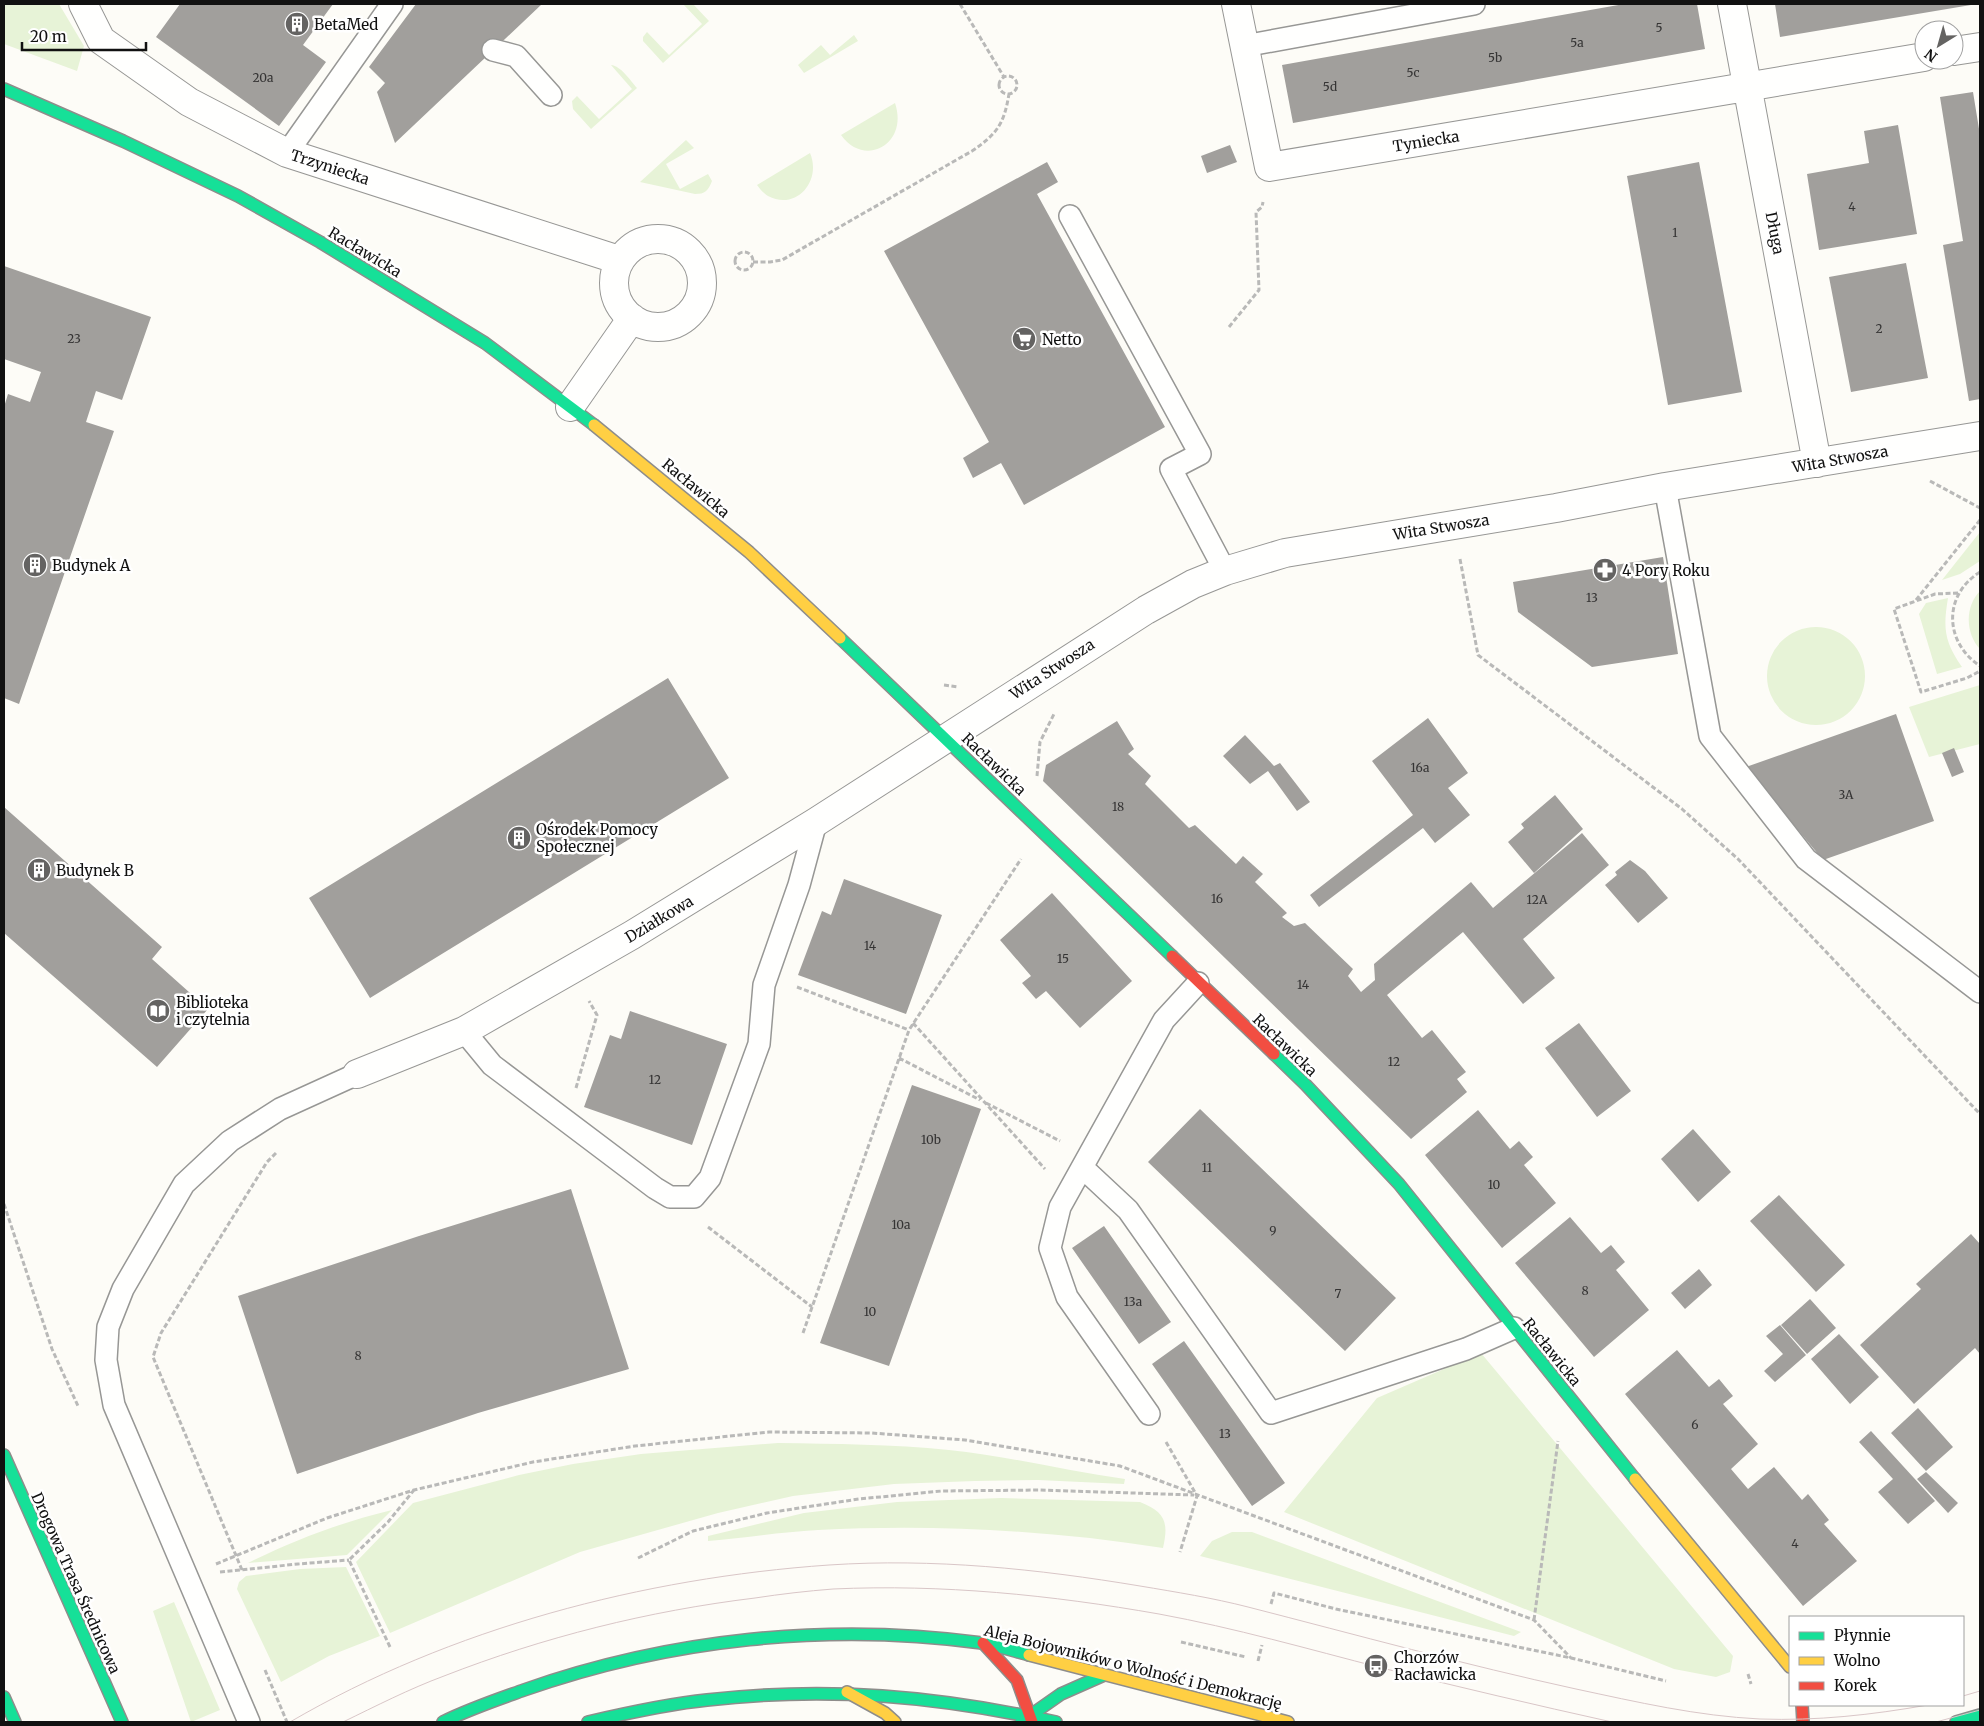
<svg xmlns="http://www.w3.org/2000/svg" width="1984" height="1726" font-family="Merriweather,serif">
	<rect width="100%" height="100%" fill="#fdfcf7"/>
	<path fill="#e7f3d7" d="M 4,4 L 59,4 L 84,46 L 77,71 L 4,44 Z
		M 683,4 L 693,4 L 709,21 L 663,63 L 643,41 L 643,37 L 647,32 L 669,55 L 702,24 Z
		M 854,35 L 858,41 L 804,73 L 798,65 L 821,45 L 830,55 Z
		M 611,65 C 621,66 630,80 637,88 L 591,129 L 573,109 L 572,101 L 577,96 L 599,119 L 632,89 Z
		M 895,103 C 909,145 864,168 841,135 Z
		M 686,140 L 694,148 L 666,164 L 680,189 L 708,174 L 712,181 C 708,191 705,194 695,194 L 640,182 Z
		M 810,153 C 822,181 796,211 768,196 C 764,194 760,189 757,185 Z
		M 1980,532 L 1980,561 L 1960,574 L 1942,580 Z
		M 1980,591 L 1980,649 C 1965,633 1965,606 1980,591 Z
		M 1948,598 C 1943,628 1944,641 1962,667 L 1937,674 L 1919,614 L 1926,603 Z
		M1767 676a49 49 0 1 1 98 0a49 49 0 1 1-98 0Z
		M 1980,685 L 1980,744 L 1929,757 L 1909,707 Z
		M 1481,1353 L 1733,1656 L 1730,1672 L 1716,1677 L 1674,1669 L 1284,1512 L 1377,1398 Z
		M 778,1443 C 835,1444 892,1444 949,1450 C 1008,1456 1066,1471 1125,1479 L 1124,1484 L 1038,1480 L 975,1481 L 894,1484 L 793,1496 L 718,1513 L 580,1552 L 390,1633 L 356,1562 L 413,1503 L 519,1475 L 573,1464 L 641,1454 Z
		M 1001,1498 L 1140,1502 C 1165,1512 1169,1522 1163,1548 C 1050,1530 932,1524 818,1530 C 781,1532 744,1538 708,1541 L 708,1536 L 804,1513 L 897,1502 Z
		M 392,1510 L 347,1555 L 248,1563 C 297,1539 339,1523 392,1510 Z
		M 1232,1532 L 1252,1532 L 1521,1632 L 1514,1636 L 1200,1556 L 1212,1541 Z
		M 346,1567 L 380,1636 L 329,1656 L 281,1682 L 237,1589 L 239,1582 L 246,1576 L 300,1569 Z
		M 174,1602 L 220,1710 L 191,1722 L 153,1611 Z"/>
	<path fill="#a19f9c" d="M 180,4 L 333,4 L 303,45 L 326,62 L 279,126 L 156,37 Z
		M 416,4 L 542,4 L 395,143 L 377,92 L 385,83 L 369,67 Z
		M 1624,4 L 1697,4 L 1705,49 L 1293,123 L 1282,65 Z
		M 1775,4 L 1971,4 L 1971,5 L 1780,37 Z
		M 1973,92 L 1980,135 L 1980,399 L 1969,401 L 1943,245 L 1963,241 L 1940,97 Z
		M 1898,125 L 1917,234 L 1819,250 L 1807,174 L 1869,163 L 1864,131 Z
		M 1230,145 L 1237,162 L 1207,173 L 1201,156 Z
		M 1047,162 L 1058,182 L 1037,194 L 1165,427 L 1024,505 L 1001,463 L 973,478 L 963,458 L 989,442 L 884,251 Z
		M 1699,162 L 1742,392 L 1668,405 L 1627,176 Z
		M 1906,263 L 1928,378 L 1851,392 L 1829,277 Z
		M 4,266 L 151,317 L 122,400 L 96,391 L 86,422 L 114,431 L 19,704 L 4,698 L 4,407 L 8,394 L 30,402 L 41,372 L 4,359 Z
		M 1663,557 L 1678,654 L 1592,667 L 1518,612 L 1513,582 Z
		M 668,678 L 729,778 L 370,998 L 309,898 Z
		M 1896,714 L 1934,821 L 1823,860 L 1746,767 Z
		M 1428,718 L 1468,773 L 1448,788 L 1470,815 L 1435,843 L 1423,828 L 1319,907 L 1310,895 L 1413,815 L 1372,761 Z
		M 1117,721 L 1134,749 L 1128,754 L 1151,776 L 1145,784 L 1189,828 L 1195,825 L 1236,864 L 1243,856 L 1263,874 L 1255,882 L 1287,913 L 1282,917 L 1294,926 L 1305,923 L 1353,969 L 1348,976 L 1361,992 L 1375,980 L 1374,964 L 1471,882 L 1493,908 L 1582,833 L 1609,865 L 1523,939 L 1555,978 L 1523,1004 L 1463,932 L 1387,995 L 1422,1038 L 1432,1030 L 1466,1072 L 1457,1079 L 1467,1092 L 1411,1139 L 1043,781 L 1046,765 Z
		M 1245,735 L 1274,766 L 1280,763 L 1310,802 L 1297,811 L 1268,771 L 1250,784 L 1223,756 Z
		M 1954,748 L 1964,772 L 1952,777 L 1942,753 Z
		M 1555,795 L 1583,829 L 1534,873 L 1508,842 L 1524,828 L 1521,824 Z
		M 4,807 L 162,947 L 152,959 L 208,1009 L 157,1067 L 4,933 Z
		M 1630,860 L 1645,871 L 1668,898 L 1638,923 L 1605,885 L 1617,875 L 1615,872 Z
		M 844,879 L 942,915 L 906,1014 L 798,975 L 822,911 L 831,915 Z
		M 1052,893 L 1132,981 L 1080,1028 L 1046,991 L 1036,999 L 1022,983 L 1031,976 L 1000,940 Z
		M 630,1011 L 727,1044 L 692,1145 L 584,1107 L 610,1035 L 621,1039 Z
		M 1579,1023 L 1631,1091 L 1597,1117 L 1545,1048 Z
		M 912,1085 L 981,1109 L 889,1366 L 820,1343 Z
		M 1200,1109 L 1396,1298 L 1345,1351 L 1148,1162 Z
		M 1478,1110 L 1510,1149 L 1519,1141 L 1533,1157 L 1524,1165 L 1556,1203 L 1502,1248 L 1425,1155 Z
		M 1693,1129 L 1731,1172 L 1698,1202 L 1661,1159 Z
		M 571,1189 L 629,1369 L 478,1413 L 297,1474 L 238,1296 L 419,1236 Z
		M 1779,1195 L 1845,1265 L 1816,1292 L 1750,1221 Z
		M 1570,1217 L 1601,1253 L 1611,1245 L 1625,1262 L 1616,1270 L 1649,1310 L 1594,1357 L 1515,1263 Z
		M 1104,1226 L 1171,1322 L 1139,1344 L 1072,1248 Z
		M 1971,1234 L 1980,1244 L 1980,1354 L 1975,1348 L 1914,1404 L 1860,1345 L 1921,1289 L 1916,1284 Z
		M 1699,1269 L 1712,1285 L 1685,1309 L 1671,1293 Z
		M 1810,1299 L 1836,1328 L 1807,1354 L 1781,1325 Z
		M 1780,1325 L 1806,1355 L 1775,1382 L 1764,1371 L 1783,1354 L 1766,1336 Z
		M 1839,1334 L 1879,1377 L 1850,1404 L 1811,1359 Z
		M 1184,1341 L 1285,1483 L 1252,1506 L 1152,1364 Z
		M 1677,1350 L 1709,1387 L 1719,1379 L 1733,1396 L 1723,1404 L 1758,1444 L 1731,1469 L 1748,1489 L 1774,1467 L 1802,1500 L 1808,1494 L 1829,1520 L 1824,1524 L 1857,1561 L 1803,1606 L 1625,1394 Z
		M 1918,1408 L 1953,1447 L 1926,1471 L 1891,1433 Z
		M 1871,1431 L 1935,1501 L 1908,1524 L 1878,1492 L 1893,1479 L 1859,1442 Z
		M 1926,1472 L 1958,1503 L 1948,1513 L 1917,1479 Z"/>
	<g fill="none" stroke-linecap="round" stroke-linejoin="round">
		<g stroke="#979795" stroke-width="24">
			<path id="lane" d="M 1244,46 L 1474,4
				M 493,50 L 516,56 L 551,95
				M 287,153 L 392,4
				M 1070,216 L 1200,454 L 1171,469 L 1225,571
				M 1665,487 L 1710,736 L 1806,859 L 1980,992
				M 464,1031 L 492,1065 L 655,1188 L 670,1197 L 694,1197 L 710,1178 L 759,1044 L 764,985 L 799,885 L 816,822
				M 1083,1168 L 1128,1210 L 1271,1413 L 1466,1349 L 1514,1328
				M 1149,1414 L 1067,1297 L 1050,1248 L 1060,1207 L 1164,1020 L 1198,983
				M 249,1722 L 114,1405 L 106,1360 L 108,1327 L 123,1289 L 184,1184 L 230,1141 L 280,1109 L 357,1074"/>
		</g>
		<g stroke="#979795" stroke-width="30">
			<path id="street" d="M 83,4 L 101,40 L 189,102 L 287,153 L 619,260
				M 1236,4 L 1269,167 L 1924,57
				M 1732,4 L 1817,463
				M 1954,51 L 1980,47
				M614 283a44 44 0 1 1 88 0a44 44 0 1 1-88 0Z
				M 570,407 L 632,318
				M 357,1074 L 464,1031 L 632,935 L 816,822 L 1146,610 L 1193,584 L 1225,571 L 1285,553 L 1556,508 L 1665,487 L 1980,436"/>
		</g>
		<g stroke="#8e8d8b" stroke-width="14">
			<path id="fast" d="M 4,89 L 123,141 L 238,196 L 320,242 L 485,343 L 594,425
				M 840,638 L 1172,956
				M 1274,1054 L 1305,1084 L 1399,1184 L 1635,1479
				M 4,1455 L 122,1722
				M 4,1697 L 15,1722
				M 443,1722 C 469,1709 496,1700 524,1690 C 669,1639 828,1622 982,1643 C 997,1645 1014,1651 1029,1655
				M 588,1722 C 627,1713 667,1704 707,1700 C 829,1686 936,1696 1056,1722
				M 1021,1722 L 1061,1694 L 1104,1675
				M 1956,1722 L 1980,1715"/>
		</g>
		<g stroke="#8e8d8b" stroke-width="14">
			<path id="slow" d="M 594,425 L 749,552 L 840,638
				M 1635,1479 L 1790,1667
				M 1029,1655 L 1288,1722
				M 847,1692 L 885,1713 L 895,1722"/>
		</g>
		<g stroke="#8e8d8b" stroke-width="14">
			<path id="jam" d="M 1172,956 L 1274,1054
				M 983,1643 L 1017,1680 L 1032,1722
				M 1802,1705 L 1803,1722"/>
		</g>
		<path stroke="#b9b9b8" stroke-width="3" stroke-dasharray="5 2.5" stroke-linecap="butt" d="M 960,4 L 1004,77
			M999 85a9 9 0 1 1 18 0a9 9 0 1 1-18 0Z
			M735 261a9 9 0 1 1 18 0a9 9 0 1 1-18 0Z
			M 753,262 L 770,262 L 782,260 L 972,151 C 997,134 1004,124 1009,94
			M 1229,327 L 1259,290 L 1256,212 L 1262,207 L 1263,202
			M 1930,481 L 1980,508
			M 1460,559 L 1478,655 L 1682,809 L 1738,859 L 1980,1114
			M 1980,572 C 1943,595 1944,642 1980,666
			M 1958,593 L 1935,594 L 1894,609 L 1921,692 L 1967,678 L 1980,671
			M 1916,600 L 1980,520
			M 944,685 L 958,687
			M 1037,776 L 1040,742 L 1054,714
			M 797,987 L 909,1030
			M 913,1023 L 1045,1169
			M 899,1058 L 980,1100
			M 576,1088 L 597,1015 L 589,1001
			M 986,1103 L 1060,1141
			M 4,1204 L 52,1349 L 78,1406
			M 708,1227 L 812,1307
			M 803,1333 L 909,1030 L 1021,859
			M 1166,1442 L 1197,1496 L 1180,1552
			M 638,1558 L 693,1531 L 767,1513 L 859,1499 L 942,1491 L 1040,1490 L 1194,1495
			M 216,1564 L 327,1518 L 414,1490 L 533,1462 L 635,1446 L 769,1432 L 872,1433 L 965,1440 L 1120,1466 L 1534,1620 L 1571,1658
			M 242,1570 L 153,1357 L 161,1333 L 267,1162 L 277,1152
			M 220,1572 L 298,1564 L 349,1560
			M 1271,1604 L 1274,1593 L 1336,1609 L 1571,1658 L 1666,1681
			M 1534,1620 L 1558,1441
			M 1181,1642 L 1246,1657
			M 390,1647 L 349,1560 L 388,1522 L 414,1490
			M 1258,1661 L 1262,1645
			M 265,1670 L 287,1722
			M 1748,1674 L 1751,1684"/>
		<use href="#lane" stroke="#fffffe" stroke-width="21"/>
		<use href="#street" stroke="#fffffe" stroke-width="28"/>
		<use href="#fast" stroke="#16e098" stroke-width="11"/>
		<use href="#slow" stroke="#ffcf43" stroke-width="11"/>
		<use href="#jam" stroke="#f24e42" stroke-width="11"/>
		<path stroke="#d9c6c7" stroke-width="1" d="M 1963,1696 L 1980,1691
			M 290,1722 C 451,1628 643,1578 829,1565 C 933,1558 1038,1569 1140,1586 C 1176,1592 1213,1598 1248,1607 C 1357,1635 1466,1665 1576,1689 C 1637,1702 1697,1716 1760,1719 C 1817,1721 1871,1715 1928,1705
			M 343,1722 C 376,1706 409,1689 444,1676 C 544,1637 648,1611 755,1598 C 781,1594 807,1591 833,1589 C 942,1584 1051,1595 1159,1614 C 1235,1628 1308,1649 1382,1668 C 1459,1687 1535,1705 1612,1722
			M 1936,1722 L 1980,1710"/>
	</g>
	<defs>
		<g id="building-disc" transform="scale(1.25)"><circle r="9.5" fill="#646362" stroke="#fff"/><path d="M-4-6H4V6H1V3H-1V6H-4ZM-2.5-4.3h1.7v1.8h-1.7ZM.8-4.3h1.7v1.8H.8ZM-2.5-1h1.7V.8h-1.7ZM.8-1h1.7V.8H.8Z" fill="#fff"/></g>
		<g id="supermarket-disc" transform="scale(1.25)"><circle r="9.5" fill="#646362" stroke="#fff"/><path d="M-6-5.5h2.5l.6 2H6L4.5 2H-2.5L-4.4-4H-6ZM-1.5 3.2a1.3 1.3 0 1 0 .1 0ZM3 3.2a1.3 1.3 0 1 0 .1 0Z" fill="#fff"/></g>
		<g id="pharmacy-disc" transform="scale(1.25)"><circle r="9.5" fill="#646362" stroke="#fff"/><path d="M-2-6h4v4h4v4h-4v4h-4v-4h-4v-4h4Z" fill="#fff"/></g>
		<g id="library-disc" transform="scale(1.25)"><circle r="9.5" fill="#646362" stroke="#fff"/><path d="M-6-4Q-3-5.5-.7-3.5V5Q-3 3-6 4ZM6-4Q3-5.5 .7-3.5V5Q3 3 6 4Z" fill="#fff"/></g>
		<g id="bus-disc" transform="scale(1.25)"><circle r="9.5" fill="#646362" stroke="#fff"/><path d="M-5-6H5V4H4V6H2V4H-2V6H-4V4H-5ZM-3.5-4V0h7V-4ZM-3.5 1.2v1.5H-2V1.2ZM2 1.2v1.5H3.5V1.2Z" fill="#fff"/></g>
	</defs>
	<g fill-rule="evenodd">
		<use href="#building-disc" x="297" y="24"/>
		<use href="#supermarket-disc" x="1024" y="339"/>
		<use href="#building-disc" x="35" y="565"/>
		<use href="#pharmacy-disc" x="1605" y="570"/>
		<use href="#building-disc" x="519" y="838"/>
		<use href="#building-disc" x="39" y="870"/>
		<use href="#library-disc" x="158" y="1011"/>
		<use href="#bus-disc" x="1376" y="1666"/>
	</g>
	<g text-anchor="middle" dominant-baseline="central" stroke-width="5" stroke-linejoin="round" paint-order="stroke">
		<g font-size="12" fill="#353434">
			<text x="1659" y="27">5</text>
			<text x="1577" y="42">5a</text>
			<text x="1495" y="57">5b</text>
			<text x="1413" y="72">5c</text>
			<text x="263" y="77">20a</text>
			<text x="1330" y="86">5d</text>
			<text x="1852" y="206">4</text>
			<text x="1675" y="232">1</text>
			<text x="1879" y="328">2</text>
			<text x="74" y="338">23</text>
			<text x="1592" y="597">13</text>
			<text x="1420" y="767">16a</text>
			<text x="1846" y="794">3A</text>
			<text x="1118" y="806">18</text>
			<text x="1217" y="898">16</text>
			<text x="1537" y="899">12A</text>
			<text x="870" y="945">14</text>
			<text x="1063" y="958">15</text>
			<text x="1303" y="984">14</text>
			<text x="1394" y="1061">12</text>
			<text x="655" y="1079">12</text>
			<text x="931" y="1139">10b</text>
			<text x="1207" y="1167">11</text>
			<text x="1494" y="1184">10</text>
			<text x="901" y="1224">10a</text>
			<text x="1273" y="1230">9</text>
			<text x="1585" y="1290">8</text>
			<text x="1338" y="1293">7</text>
			<text x="1133" y="1301">13a</text>
			<text x="870" y="1311">10</text>
			<text x="358" y="1355">8</text>
			<text x="1695" y="1424">6</text>
			<text x="1225" y="1433">13</text>
			<text x="1795" y="1543">4</text>
		</g>
		<g font-size="15" fill="#111" stroke="#fff" text-anchor="start">
			<text x="314" y="24">BetaMed</text>
			<text x="1042" y="339">Netto</text>
			<text x="52" y="565">Budynek A</text>
			<text x="1622" y="570">4 Pory Roku</text>
			<text x="536" y="829">Ośrodek Pomocy<tspan x="536" dy="17">Społecznej</tspan></text>
			<text x="56" y="870">Budynek B</text>
			<text x="176" y="1002">Biblioteka<tspan x="176" dy="17">i czytelnia</tspan></text>
			<text x="1394" y="1657">Chorzów<tspan x="1394" dy="17">Racławicka</tspan></text>
		</g>
		<g font-size="15" fill="#111" stroke="#fff">
			<text transform="translate(1426 141) rotate(-9)">Tyniecka</text>
			<text transform="translate(330 167) rotate(18)">Trzyniecka</text>
			<text transform="translate(1775 233) rotate(79)">Długa</text>
			<text transform="translate(365 252) rotate(31)">Racławicka</text>
			<text transform="translate(1840 459) rotate(-10)">Wita Stwosza</text>
			<text transform="translate(696 488) rotate(40)">Racławicka</text>
			<text transform="translate(1441 527) rotate(-9)">Wita Stwosza</text>
			<text transform="translate(1052 669) rotate(-33)">Wita Stwosza</text>
			<text transform="translate(994 764) rotate(44)">Racławicka</text>
			<text transform="translate(659 919) rotate(-31)">Działkowa</text>
			<text transform="translate(1285 1045) rotate(44)">Racławicka</text>
			<text transform="translate(1552 1352) rotate(51)">Racławicka</text>
			<text transform="translate(76 1583) rotate(66)">Drogowa Trasa Średnicowa</text>
			<text transform="translate(1133 1667) rotate(14)">Aleja Bojowników o Wolność i Demokrację</text>
		</g>
	</g>
	<rect width="1984" height="1726" fill="none" stroke="#111111" stroke-width="10"/>
	<rect x="1789" y="1616" width="175" height="90" fill="#ffffff" stroke="#a0a0a0"/>
	<rect x="1799" y="1632" width="25" height="8" fill="#16e098" stroke="#a0a0a0"/>
	<text x="1834" y="1641" font-size="15" fill="#111111">Płynnie</text>
	<rect x="1799" y="1657" width="25" height="8" fill="#ffcf43" stroke="#a0a0a0"/>
	<text x="1834" y="1666" font-size="15" fill="#111111">Wolno</text>
	<rect x="1799" y="1682" width="25" height="8" fill="#f24e42" stroke="#a0a0a0"/>
	<text x="1834" y="1691" font-size="15" fill="#111111">Korek</text>
	<g transform="translate(1939 45) rotate(217)"><circle r="24" fill="#ffffff" stroke="#a0a0a0"/>
	<path d="M0-4L9 19L0 12L-9 19Z" fill="#646362"/>
	<text y="-8" font-size="14" font-weight="bold" text-anchor="middle" fill="#111111">N</text>
	</g>
	<path d="M22 42v8h124v-8" fill="none" stroke="#111111" stroke-width="2.5"/>
	<text x="30" y="42" font-size="15" fill="#111111" stroke="#ffffff" stroke-width="4" paint-order="stroke">20 m</text>
</svg>
